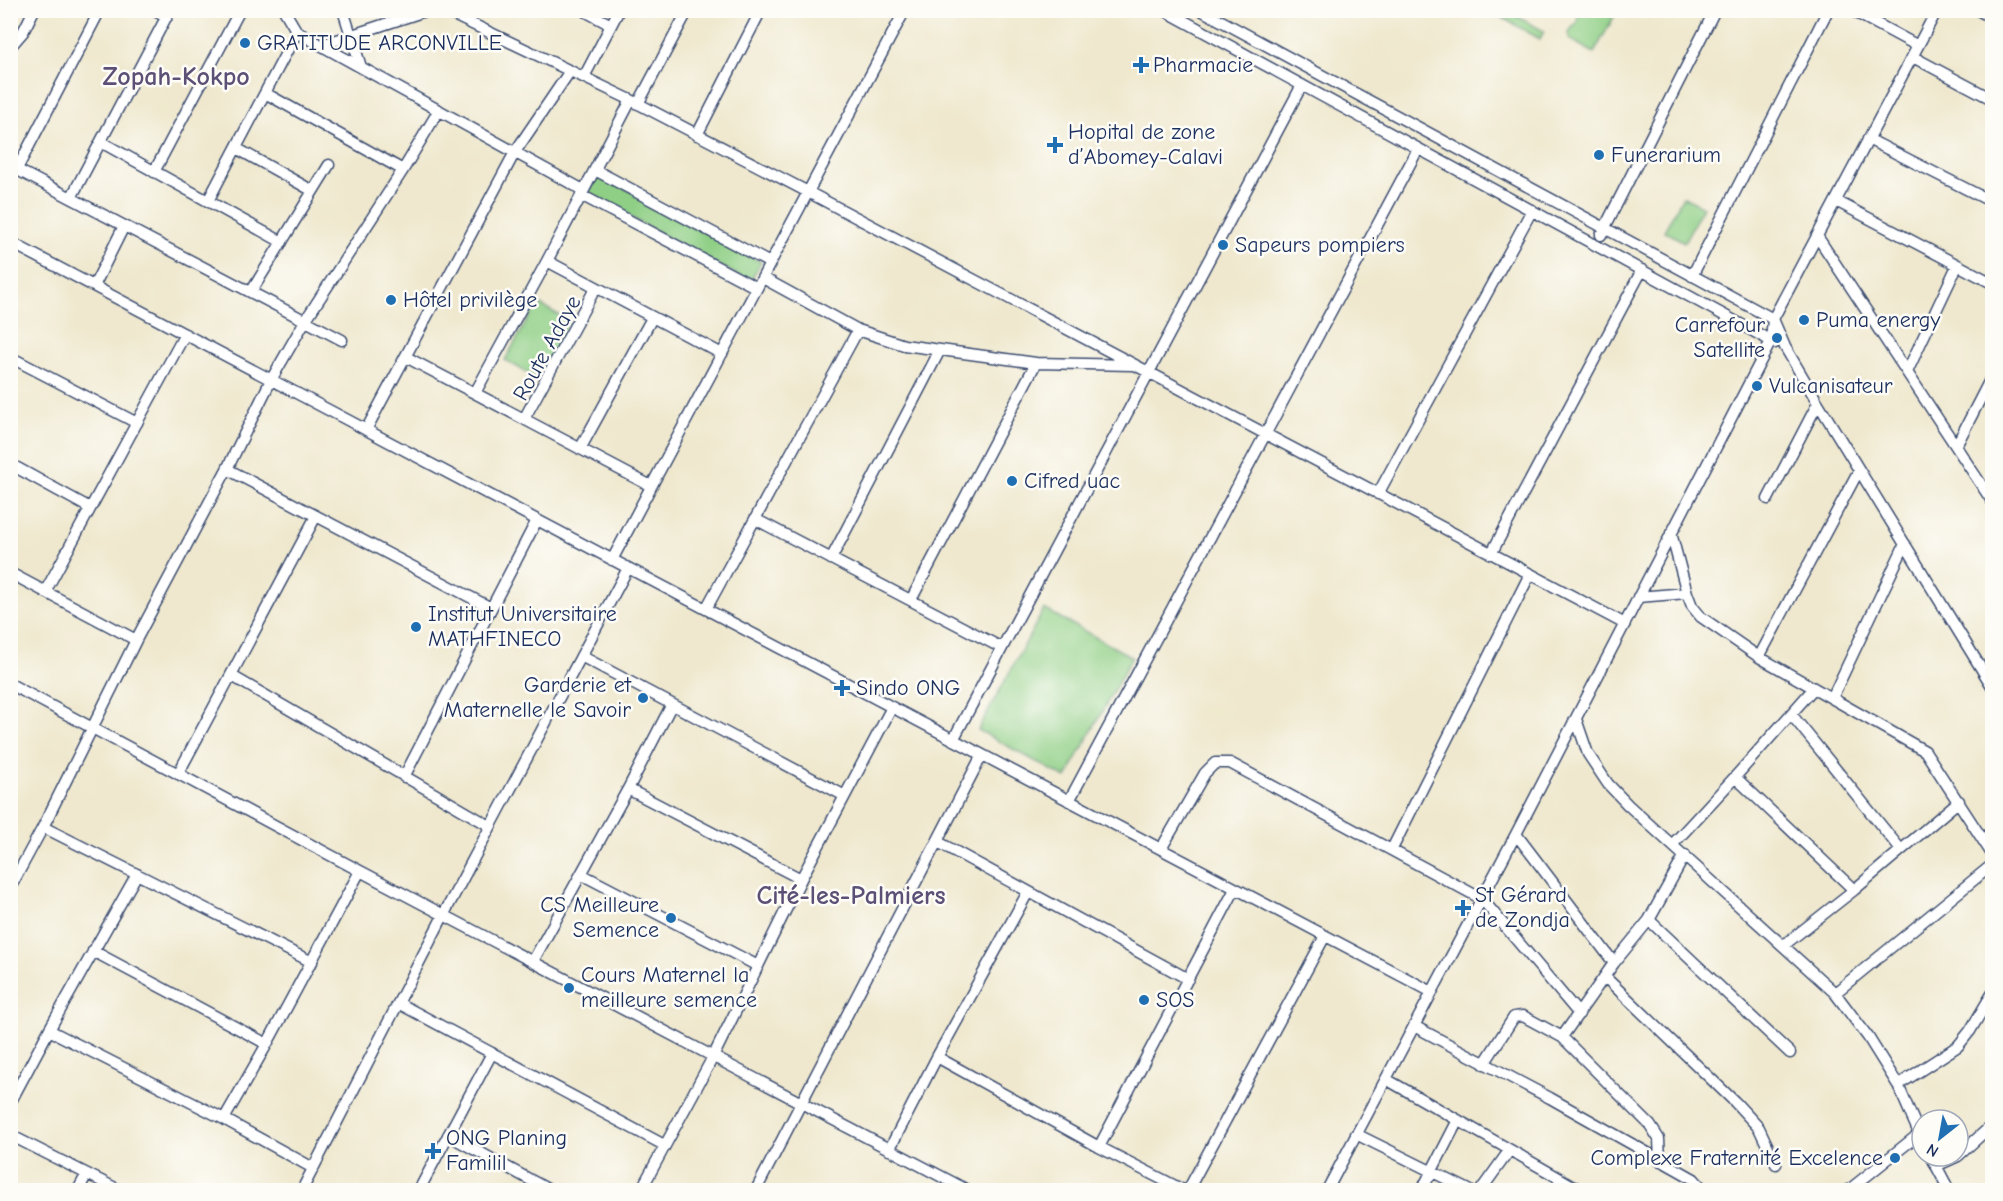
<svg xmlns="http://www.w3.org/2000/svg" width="2003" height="1201" font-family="'Comic Neue',sans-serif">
	<rect width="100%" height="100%" fill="#fdfcf7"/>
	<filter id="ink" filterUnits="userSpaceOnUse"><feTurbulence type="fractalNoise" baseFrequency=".0167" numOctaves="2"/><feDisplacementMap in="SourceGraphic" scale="12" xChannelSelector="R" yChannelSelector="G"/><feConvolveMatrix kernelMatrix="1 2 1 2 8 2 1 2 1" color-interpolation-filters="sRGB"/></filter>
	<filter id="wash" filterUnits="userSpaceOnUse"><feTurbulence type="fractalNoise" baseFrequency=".008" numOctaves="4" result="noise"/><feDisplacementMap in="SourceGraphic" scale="24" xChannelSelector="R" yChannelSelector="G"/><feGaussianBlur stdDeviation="1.35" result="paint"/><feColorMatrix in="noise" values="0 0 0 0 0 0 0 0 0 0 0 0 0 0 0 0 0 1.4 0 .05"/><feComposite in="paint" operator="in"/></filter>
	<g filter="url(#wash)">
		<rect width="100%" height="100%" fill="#efe8ce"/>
		<path fill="#8fcf85" stroke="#557f72" stroke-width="1.5" d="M 1490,11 L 1507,11 L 1544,31 L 1540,39 Z
			M 1583,11 L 1617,11 L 1594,53 L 1569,39 L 1569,31 L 1577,23 L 1578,15 Z
			M 598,174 L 761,262 L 750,282 L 587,194 Z
			M 1683,196 L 1703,207 L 1684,242 L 1664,231 Z
			M 537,303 L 570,321 L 538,379 L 505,360 Z
			M 1044,609 L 1132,657 L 1066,778 L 978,730 Z"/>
	</g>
	<g filter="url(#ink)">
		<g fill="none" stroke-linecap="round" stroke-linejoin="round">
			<g stroke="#3b4b6f" stroke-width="13">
				<path id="minor" d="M 155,10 L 167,17
					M 284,10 L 297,32 L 583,190
					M 343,10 L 361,67
					M 443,10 L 631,100 L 808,192 L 1625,624
					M 583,10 L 611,25
					M 1164,10 L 1775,343
					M 1201,10 L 1773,319 L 1785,347 L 1818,403 L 1992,686
					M 1851,10 L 1918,46
					M 1978,10 L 1992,18
					M 322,45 L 428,10
					M 10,47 L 23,32 L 34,10
					M 1913,57 L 1992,99
					M 584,77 L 619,10
					M 265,93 L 403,170
					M 638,104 L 688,10
					M 697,135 L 761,10
					M 1868,139 L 1992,202
					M 101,142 L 282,242
					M 236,148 L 313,191
					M 10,166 L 342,340
					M 17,169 L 100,10
					M 595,170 L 770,263
					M 154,172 L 240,10
					M 581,195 L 757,288
					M 71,198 L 170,10
					M 208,201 L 297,32
					M 1836,201 L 1992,283
					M 1601,235 L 1715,10
					M 1817,236 L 1992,501
					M 10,242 L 1432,992
					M 547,261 L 722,354
					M 1692,276 L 1828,10
					M 763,278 L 858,330 L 904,345 L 1036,363 L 1133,365
					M 94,286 L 124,226
					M 251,292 L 329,165
					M 10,357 L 137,423
					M 406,357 L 651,486
					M 1907,372 L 1957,266
					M 475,393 L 547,261 L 631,100
					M 524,419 L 596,287
					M 366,430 L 515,152 L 570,71
					M 1956,446 L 1992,376
					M 580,449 L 652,318
					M 10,464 L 90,508
					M 227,469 L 491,608
					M 1378,494 L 1532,210
					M 1768,499 L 1818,403
					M 755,519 L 1002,648
					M 1671,533 L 1687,593 L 1692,606 L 1701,617 L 1759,657 L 1925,751 L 1992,854
					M 1491,554 L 1642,270
					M 831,559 L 940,350
					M 612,560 L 905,10
					M 10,573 L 136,640
					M 45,592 L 185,334
					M 1638,597 L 1687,593
					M 911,600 L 1036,363
					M 706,609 L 858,330
					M 581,656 L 845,796
					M 1759,657 L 1859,470
					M 232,676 L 490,826
					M 10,684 L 360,871 L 967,1190
					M 1832,698 L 1905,544
					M 1791,714 L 1901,850
					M 1576,719 L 1588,754 L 1608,784 L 1628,805 L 1835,993 L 1868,1037 L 1898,1085 L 1922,1140
					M 953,740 L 1302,85
					M 178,774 L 316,516
					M 404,777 L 537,520
					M 1735,777 L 1854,890
					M 628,789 L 801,879
					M 1069,801 L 1418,149
					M 43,827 L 312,962
					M 1516,834 L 1614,963
					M 938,842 L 1188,979
					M 1673,844 L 1735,777 L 1814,688
					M 1161,849 L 1205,773 L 1215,763 L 1230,763 L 1482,899 L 1579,1014
					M 1392,849 L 1530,574
					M 581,874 L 758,966
					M 10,888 L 43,827 L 136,640 L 227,469 L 271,380 L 305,321 L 403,170 L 439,110
					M 1649,920 L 1790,1053
					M 1784,945 L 1854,890 L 1959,801
					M 93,951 L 267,1044
					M 533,961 L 628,789 L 672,704
					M 1605,977 L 1735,1102 L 1759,1128 L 1776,1164
					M 1835,993 L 1992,865
					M 398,1003 L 664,1145
					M 1414,1026 L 1550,1098 L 1694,1179 L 1704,1190
					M 49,1030 L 224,1119 L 313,1168
					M 1562,1037 L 1614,963 L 1649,920 L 1685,855
					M 937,1057 L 1099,1147 L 1183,1190
					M 1484,1064 L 1514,1017 L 1523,1016 L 1562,1037 L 1650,1125 L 1659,1139 L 1660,1161
					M 1386,1079 L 1580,1190
					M 1898,1085 L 1958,1046 L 1970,1031 L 1992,994
					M 10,1103 L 49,1030 L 137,874
					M 224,1119 L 267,1044 L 360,871
					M 1356,1134 L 1469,1190
					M 10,1135 L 119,1190
					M 448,1135 L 549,1190
					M 1099,1147 L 1235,889
					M 889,1150 L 937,1057 L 1028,892
					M 1931,1156 L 1949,1190
					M 1958,1156 L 1992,1125
					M 1936,1166 L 1958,1156
					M 78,1190 L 87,1174
					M 302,1190 L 444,914 L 628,568
					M 419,1190 L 492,1053
					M 641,1190 L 713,1057 L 801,879 L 892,707
					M 756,1190 L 982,755
					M 1188,1190 L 1325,936
					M 1327,1190 L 1516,834 L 1771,341 L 1773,319 L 1937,10
					M 1422,1190 L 1458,1120
					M 1481,1190 L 1509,1151
					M 1849,1190 L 1919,1134"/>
			</g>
			<use href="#minor" stroke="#fff" stroke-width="10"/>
		</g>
	</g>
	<g fill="#1f6fb2" stroke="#fdfcf7" stroke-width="2">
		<circle cx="245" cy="43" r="6"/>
		<path d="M1138 56h6v6h6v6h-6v6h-6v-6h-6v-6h6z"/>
		<path d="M1052 136h6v6h6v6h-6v6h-6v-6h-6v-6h6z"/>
		<circle cx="1599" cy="155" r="6"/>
		<circle cx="1223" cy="245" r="6"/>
		<circle cx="391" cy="300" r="6"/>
		<circle cx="1804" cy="320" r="6"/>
		<circle cx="1777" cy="338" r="6"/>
		<circle cx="1757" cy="386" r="6"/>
		<circle cx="1012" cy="481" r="6"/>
		<circle cx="416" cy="627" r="6"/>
		<path d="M839 679h6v6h6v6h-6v6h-6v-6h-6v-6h6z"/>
		<circle cx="643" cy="698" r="6"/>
		<path d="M1460 899h6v6h6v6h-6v6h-6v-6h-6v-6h6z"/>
		<circle cx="671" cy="918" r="6"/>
		<circle cx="569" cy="988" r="6"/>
		<circle cx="1144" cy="1000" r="6"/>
		<path d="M430 1142h6v6h6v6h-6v6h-6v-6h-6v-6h6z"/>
		<circle cx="1895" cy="1158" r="6"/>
	</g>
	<g text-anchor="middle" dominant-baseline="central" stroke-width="5" stroke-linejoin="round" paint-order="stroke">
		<g font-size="22" fill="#1b2f5e" stroke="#fdfcf7" text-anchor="start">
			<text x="257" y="43">GRATITUDE ARCONVILLE</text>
			<text x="1153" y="65">Pharmacie</text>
			<text x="1068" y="132">Hopital de zone<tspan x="1068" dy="25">d’Abomey-Calavi</tspan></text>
			<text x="1611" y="155">Funerarium</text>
			<text x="1235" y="245">Sapeurs pompiers</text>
			<text x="403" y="300">Hôtel privilège</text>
			<text x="1816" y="320">Puma energy</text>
			<text x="1765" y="325" text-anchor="end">Carrefour<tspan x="1765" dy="25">Satellite</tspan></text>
			<text x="1769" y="386">Vulcanisateur</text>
			<text x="1024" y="481">Cifred uac</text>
			<text x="428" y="614">Institut Universitaire<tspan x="428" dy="25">MATHFINECO</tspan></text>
			<text x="631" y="685" text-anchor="end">Garderie et<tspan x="631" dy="25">Maternelle le Savoir</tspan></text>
			<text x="856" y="688">Sindo ONG</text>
			<text x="1475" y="895">St Gérard<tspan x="1475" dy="25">de Zondja</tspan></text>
			<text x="659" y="905" text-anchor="end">CS Meilleure<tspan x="659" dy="25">Semence</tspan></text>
			<text x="581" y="975">Cours Maternel la<tspan x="581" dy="25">meilleure semence</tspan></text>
			<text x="1156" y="1000">SOS</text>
			<text x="446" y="1138">ONG Planing<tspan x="446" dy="25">Familil</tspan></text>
			<text x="1883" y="1158" text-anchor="end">Complexe Fraternité Excelence</text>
		</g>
		<g font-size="22" fill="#1b2f5e" stroke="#fdfcf7">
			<text transform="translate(547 348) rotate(-61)">Route Adaye</text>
		</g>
		<g font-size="26" font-weight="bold" fill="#5c5077" stroke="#fdfcf7">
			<text x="176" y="77">Zopah-Kokpo</text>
			<text x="851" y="896">Cité-les-Palmiers</text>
		</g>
	</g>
	<rect width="2003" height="1201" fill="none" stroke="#fdfcf7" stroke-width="36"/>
	<g transform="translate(1940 1138) rotate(211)"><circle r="28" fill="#fdfcf7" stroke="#a3aaba" stroke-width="1.5"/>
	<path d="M0-4.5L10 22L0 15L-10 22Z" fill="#1f6fb2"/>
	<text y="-9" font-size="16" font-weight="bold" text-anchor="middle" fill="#1b2f5e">N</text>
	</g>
</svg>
